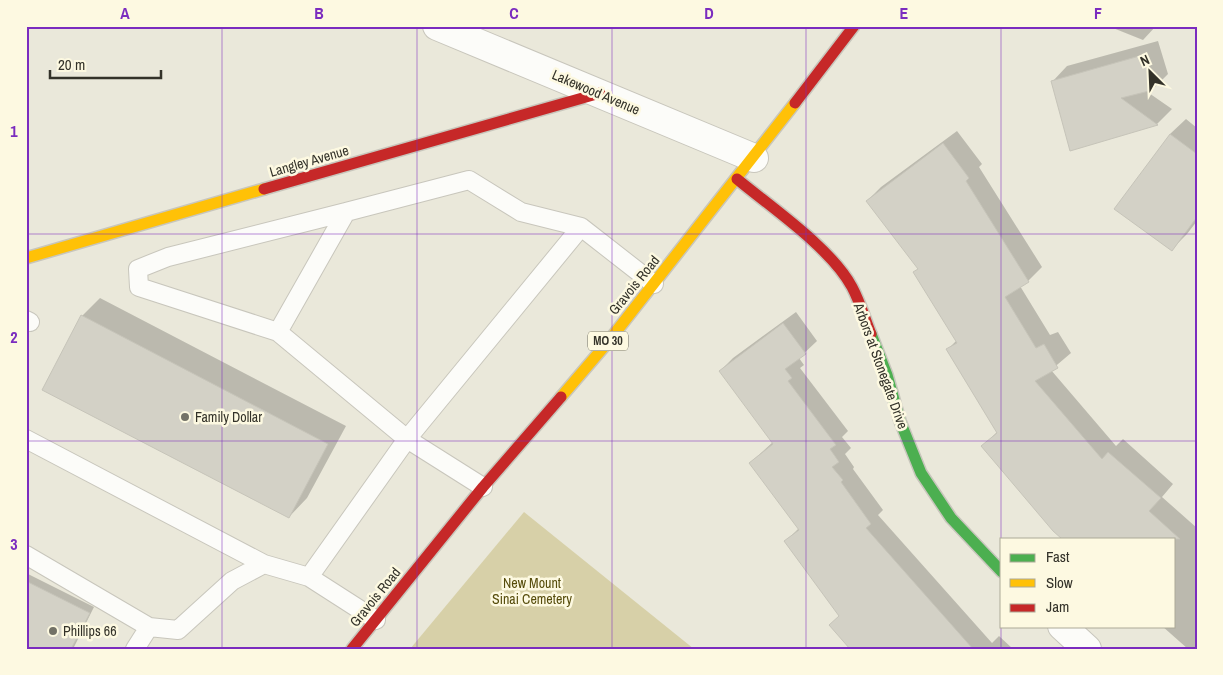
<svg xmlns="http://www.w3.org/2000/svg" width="1223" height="675" font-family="'Archivo Narrow',sans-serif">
	<rect width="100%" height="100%" fill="#eae8da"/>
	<path fill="#d7d0a8" d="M 524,512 L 694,649 L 410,649 Z"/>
	<path fill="#0003" d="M 1108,26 L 1156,26 L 1143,40 Z
		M 1158,41 L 1168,74 L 1153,89 L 1146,91 L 1172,109 L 1157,124 L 1071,149 L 1052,82 L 1067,66 Z
		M 1186,119 L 1197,128 L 1197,221 L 1187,234 L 1172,249 L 1170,134 Z
		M 957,131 L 982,164 L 979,167 L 1042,267 L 1028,281 L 1020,286 L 1050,335 L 1058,332 L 1071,353 L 1051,370 L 1116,446 L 1123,439 L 1173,484 L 1162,497 L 1197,528 L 1197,649 L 1188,649 L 1162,626 L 1174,626 L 1174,539 L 983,446 L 997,432 L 947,350 L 957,340 L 919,268 L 867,201 L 881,187 Z
		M 100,298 L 346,426 L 307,498 L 289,517 L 82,316 Z
		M 796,312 L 817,341 L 799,358 L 804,365 L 800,368 L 848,431 L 842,437 L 851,448 L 845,454 L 854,467 L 853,469 L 883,510 L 878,515 L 992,643 L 999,636 L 1013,649 L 852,649 L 840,616 L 786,541 L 799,528 L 750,463 L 773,442 L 720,371 L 733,358 Z
		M 26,573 L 94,607 L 73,649 L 26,649 Z"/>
	<path fill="#d3d1c6" stroke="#c6c4b9" d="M 1143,55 L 1153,90 L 1121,98 L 1158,125 L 1070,151 L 1051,81 Z
		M 1170,134 L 1197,154 L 1197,217 L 1172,251 L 1114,209 Z
		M 943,143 L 969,178 L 966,181 L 1029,282 L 1005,297 L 1036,348 L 1044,344 L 1058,368 L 1035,381 L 1102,459 L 1108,452 L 1161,498 L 1149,511 L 1180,539 L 1062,539 L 1053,531 L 981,446 L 997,433 L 946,349 L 957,343 L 913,272 L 918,269 L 866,201 Z
		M 81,315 L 328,444 L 289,518 L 42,390 Z
		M 783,323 L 806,354 L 785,369 L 792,378 L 788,381 L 836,445 L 830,449 L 839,462 L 832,467 L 843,480 L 841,482 L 871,524 L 866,528 L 973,649 L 850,649 L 829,625 L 839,616 L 784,541 L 799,530 L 749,463 L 773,444 L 719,371 Z
		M 26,581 L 90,613 L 71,649 L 26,649 Z"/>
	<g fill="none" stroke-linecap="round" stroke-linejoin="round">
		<g stroke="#c8c6bc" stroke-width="20">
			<path id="lane" d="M 26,320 L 30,322
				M 278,332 L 139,287 L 138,269 L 168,257 L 346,212
				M 26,439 L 264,564
				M 483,487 L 407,439 L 278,332 L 346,212 L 469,180 L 521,212 L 581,227 L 654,284
				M 26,555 L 149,627 L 178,630 L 232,581 L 264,564 L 309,577 L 376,620
				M 309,577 L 407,439 L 581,227
				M 135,649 L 149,627"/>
		</g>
		<g stroke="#c8c6bc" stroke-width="30">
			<path id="street" d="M 437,26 L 754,158
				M 1062,626 L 1087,649"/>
		</g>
		<g stroke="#c8c6bc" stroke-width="14">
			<path id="fast" d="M 871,334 L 887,375 L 900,421 L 921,473 L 951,518 L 1002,572"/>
		</g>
		<g stroke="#c8c6bc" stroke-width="14">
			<path id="slow" d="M 26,258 L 264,189
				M 561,397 L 608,342 L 795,103"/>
		</g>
		<g stroke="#c8c6bc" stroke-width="14">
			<path id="jam" d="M 795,103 L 854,26
				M 737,179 C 772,208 831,248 852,287 C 860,302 865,319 871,334
				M 264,189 L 600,93
				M 352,649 L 483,487 L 561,397"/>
		</g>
		<use href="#lane" stroke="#fcfcf9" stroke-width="18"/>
		<use href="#street" stroke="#fcfcf9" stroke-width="28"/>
		<use href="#fast" stroke="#4caf50" stroke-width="11"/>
		<use href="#slow" stroke="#ffc107" stroke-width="11"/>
		<use href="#jam" stroke="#c62828" stroke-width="11"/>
	</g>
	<path fill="none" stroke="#7b2cbf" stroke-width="1" stroke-opacity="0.55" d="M 222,26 L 222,649M 417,26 L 417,649M 612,26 L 612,649M 806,26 L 806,649M 1001,26 L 1001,649M 26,234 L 1197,234M 26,441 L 1197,441"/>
	<g fill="#737267" stroke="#fdf9e1" stroke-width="2">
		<circle cx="185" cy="417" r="5"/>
		<circle cx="53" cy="631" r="5"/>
	</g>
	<g text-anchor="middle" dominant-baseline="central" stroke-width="5" stroke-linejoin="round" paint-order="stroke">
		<rect fill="#fdf9e1" stroke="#706e60" stroke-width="1" x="588" y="331.5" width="40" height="19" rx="4"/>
		<g font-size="12" font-weight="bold" fill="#333229">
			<text x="608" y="341">MO 30</text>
		</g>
		<g font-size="14" fill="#333229" stroke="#fdf9e1">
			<text transform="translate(596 92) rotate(23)">Lakewood Avenue</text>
			<text transform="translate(309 161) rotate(-16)">Langley Avenue</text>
			<text transform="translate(634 285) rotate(-51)">Gravois Road</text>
			<text transform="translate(881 366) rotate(70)">Arbors at Stonegate Drive</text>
			<text transform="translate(375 597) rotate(-51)">Gravois Road</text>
		</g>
		<g font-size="14" fill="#333229" stroke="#fdf9e1" text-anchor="start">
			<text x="195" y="417">Family Dollar</text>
			<text x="63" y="631">Phillips 66</text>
		</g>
		<g font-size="14" fill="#564c0b" stroke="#fdf9e1">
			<text x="532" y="583">New Mount<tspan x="532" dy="16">Sinai Cemetery</tspan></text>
		</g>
	</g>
	<rect width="1223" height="675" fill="none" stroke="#fdf9e1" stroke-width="55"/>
	<rect x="1000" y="538" width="175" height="90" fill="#fdf9e1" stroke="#aca997"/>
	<rect x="1010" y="554" width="25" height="8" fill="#4caf50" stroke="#aca997"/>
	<text x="1046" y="562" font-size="15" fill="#333229">Fast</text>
	<rect x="1010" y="579" width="25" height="8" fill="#ffc107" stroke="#aca997"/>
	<text x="1046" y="588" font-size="15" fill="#333229">Slow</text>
	<rect x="1010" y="604" width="25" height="8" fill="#c62828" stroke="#aca997"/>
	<text x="1046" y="612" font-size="15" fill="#333229">Jam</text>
	<g transform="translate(1150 72) rotate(336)" stroke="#fdf9e1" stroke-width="4" paint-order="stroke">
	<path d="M0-4L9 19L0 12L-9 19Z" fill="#333229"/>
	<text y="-8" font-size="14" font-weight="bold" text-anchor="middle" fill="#333229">N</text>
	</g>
	<path d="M50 70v8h111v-8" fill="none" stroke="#333229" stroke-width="2.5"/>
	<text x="58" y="70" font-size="15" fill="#333229" stroke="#fdf9e1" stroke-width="4" paint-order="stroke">20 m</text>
	<rect x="28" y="28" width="1168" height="620" fill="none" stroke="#7b2cbf" stroke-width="2"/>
	<g font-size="16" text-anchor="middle" font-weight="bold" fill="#7b2cbf">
		<text x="125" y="19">A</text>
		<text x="319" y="19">B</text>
		<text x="514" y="19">C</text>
		<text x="709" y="19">D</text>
		<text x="904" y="19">E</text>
		<text x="1098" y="19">F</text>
		<text x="14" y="137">1</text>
		<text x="14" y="343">2</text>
		<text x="14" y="550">3</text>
	</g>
</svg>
